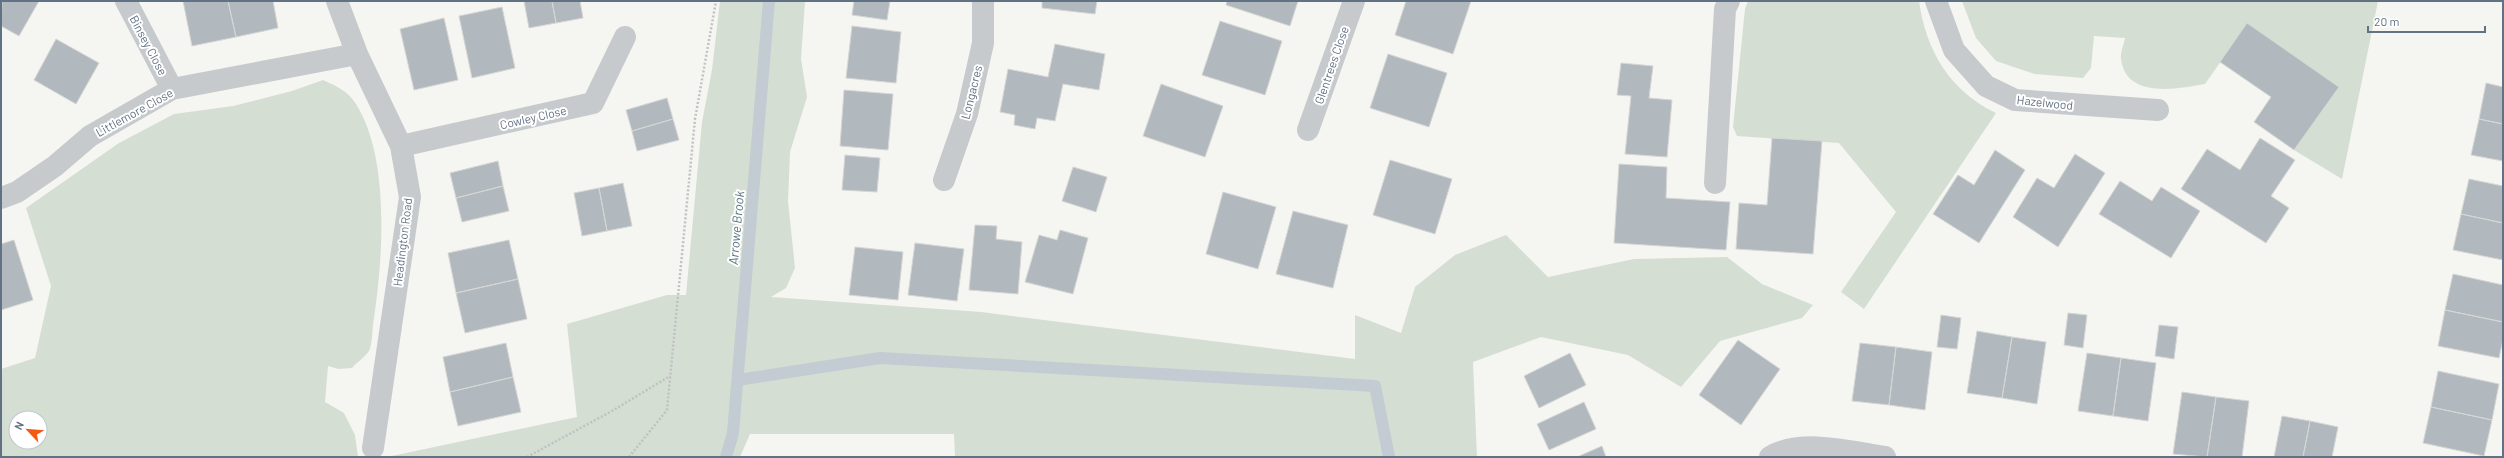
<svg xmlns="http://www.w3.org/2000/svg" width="2504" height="458" font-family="Barlow,sans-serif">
	<rect width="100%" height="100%" fill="#f5f6f1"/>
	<path fill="#d5ded2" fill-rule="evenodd" d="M 720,1 L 805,1 L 801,59 L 807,97 L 790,152 L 788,201 L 795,268 L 786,288 L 771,297 L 981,312 L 1355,359 L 1355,315 L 1401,333 L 1415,287 L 1455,255 L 1506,235 L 1548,277 L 1634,259 L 1727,257 L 1762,284 L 1813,305 L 1802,318 L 1720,341 L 1681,387 L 1628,355 L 1541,337 L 1473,362 L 1477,457 L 955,457 L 954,434 L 750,434 L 740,457 L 387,457 L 577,417 L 567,324 L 667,295 L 686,295 L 702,122 L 712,70 Z
		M 1748,1 L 1919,1 C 1926,51 1950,91 1996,113 L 1864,309 L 1841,292 L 1896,212 L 1839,143 L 1737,136 L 1733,127 L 1745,9 Z
		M 1962,1 L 2378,1 L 2342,179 L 2294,150 L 2338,86 L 2247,24 L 2205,84 C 2177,89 2126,99 2121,59 C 2120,53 2124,44 2125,38 L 2094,36 L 2091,68 L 2083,78 L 2035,74 L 1996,61 L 1976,38 Z
		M 323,80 C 336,86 348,91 356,104 C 390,158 383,257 374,318 C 372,327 373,342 369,351 C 365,357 356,363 352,368 L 338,369 L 328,366 L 325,402 L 344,413 L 355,435 L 358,457 L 1,457 L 1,369 L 35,358 L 51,286 L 26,208 L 119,143 L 174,114 L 233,106 L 292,91 ZM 16,418 L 40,418 L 40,442 L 16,442 Z"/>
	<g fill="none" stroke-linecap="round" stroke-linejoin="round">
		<path stroke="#c2ccd2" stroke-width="12" d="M 738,380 L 880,358 L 1375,386 L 1389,457
			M 726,457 L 733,433 L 769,1"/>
	</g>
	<path fill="#b1b8be" stroke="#d6d7d4" d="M 2,1 L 39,1 L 19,36 L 1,26 Z
		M 183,1 L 228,1 L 236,37 L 192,46 Z
		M 228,1 L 273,1 L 278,28 L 236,37 Z
		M 524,1 L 552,1 L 556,23 L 529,28 Z
		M 552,1 L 580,1 L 583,18 L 556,23 Z
		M 854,1 L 890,1 L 887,20 L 852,15 Z
		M 1042,1 L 1097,1 L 1095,14 L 1042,8 Z
		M 1227,1 L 1298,1 L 1290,26 L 1226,5 Z
		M 1406,1 L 1471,1 L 1453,54 L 1395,35 Z
		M 502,7 L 515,68 L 472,78 L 459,16 Z
		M 444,18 L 458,80 L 414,90 L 400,29 Z
		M 1220,21 L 1282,41 L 1265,95 L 1202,75 Z
		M 2247,23 L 2339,87 L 2294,150 L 2254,122 L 2271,97 L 2220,62 Z
		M 852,26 L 901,32 L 896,83 L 846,78 Z
		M 56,39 L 99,63 L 76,104 L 34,80 Z
		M 1055,44 L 1105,54 L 1099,90 L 1063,84 L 1055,121 L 1037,118 L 1035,129 L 1014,125 L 1015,115 L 1000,112 L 1008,69 L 1048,77 Z
		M 1388,54 L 1447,73 L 1429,127 L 1370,108 Z
		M 1621,63 L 1653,66 L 1649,98 L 1672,100 L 1667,157 L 1625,154 L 1631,96 L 1617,95 Z
		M 2486,83 L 2503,87 L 2503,124 L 2479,119 Z
		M 1161,84 L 1223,106 L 1205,157 L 1143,136 Z
		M 844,90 L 893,94 L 888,150 L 840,146 Z
		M 667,98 L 673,119 L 632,131 L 626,110 Z
		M 673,119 L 679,140 L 637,151 L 632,131 Z
		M 2479,119 L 2503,124 L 2503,161 L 2471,155 Z
		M 1772,138 L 1822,141 L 1813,254 L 1736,249 L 1739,203 L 1767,205 Z
		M 2260,138 L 2295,160 L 2271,196 L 2289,208 L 2266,243 L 2181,189 L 2207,149 L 2240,170 Z
		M 1995,150 L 2025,170 L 1979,243 L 1933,214 L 1958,175 L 1974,185 Z
		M 2075,154 L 2105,173 L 2058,247 L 2013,217 L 2037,178 L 2054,188 Z
		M 845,155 L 880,158 L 877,192 L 842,190 Z
		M 1390,160 L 1452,179 L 1435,234 L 1373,215 Z
		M 498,161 L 503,186 L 456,198 L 450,173 Z
		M 1619,164 L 1667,167 L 1666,198 L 1730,202 L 1726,250 L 1614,243 Z
		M 1073,167 L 1107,177 L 1096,212 L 1062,201 Z
		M 2469,179 L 2503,186 L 2503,223 L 2461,214 Z
		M 2120,181 L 2152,201 L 2161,187 L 2200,211 L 2171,258 L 2099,214 Z
		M 623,183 L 632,226 L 607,231 L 599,188 Z
		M 503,186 L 509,211 L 462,222 L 456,198 Z
		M 599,188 L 607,231 L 582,236 L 574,193 Z
		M 1223,192 L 1276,207 L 1258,269 L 1206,254 Z
		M 1293,211 L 1348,225 L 1333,288 L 1276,274 Z
		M 2461,214 L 2503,223 L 2503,260 L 2453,250 Z
		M 975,225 L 997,226 L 996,239 L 1022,242 L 1018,294 L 969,290 Z
		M 1060,230 L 1088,238 L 1073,294 L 1025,282 L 1039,235 L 1057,240 Z
		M 14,240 L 33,300 L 1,310 L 1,244 Z
		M 509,240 L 518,279 L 456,293 L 448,253 Z
		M 915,243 L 964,249 L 957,301 L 908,295 Z
		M 855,247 L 903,252 L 898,300 L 849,295 Z
		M 2453,274 L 2503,285 L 2503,322 L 2445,310 Z
		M 518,279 L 527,319 L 465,333 L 456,293 Z
		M 2445,310 L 2503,322 L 2503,339 L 2499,358 L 2438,346 Z
		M 2068,313 L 2087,315 L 2083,348 L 2064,345 Z
		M 1941,315 L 1961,318 L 1957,349 L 1937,347 Z
		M 2159,325 L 2178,327 L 2174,359 L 2155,356 Z
		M 1977,331 L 2012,337 L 2002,398 L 1967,393 Z
		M 2012,337 L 2046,342 L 2037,404 L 2002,398 Z
		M 1738,340 L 1780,369 L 1741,425 L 1699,395 Z
		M 506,343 L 513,377 L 450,392 L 443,357 Z
		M 1860,343 L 1896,347 L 1889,405 L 1852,401 Z
		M 1896,347 L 1932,352 L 1925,410 L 1889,405 Z
		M 1570,353 L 1586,385 L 1539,408 L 1524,376 Z
		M 2087,353 L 2121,358 L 2113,416 L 2078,411 Z
		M 2121,358 L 2156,363 L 2148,421 L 2113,416 Z
		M 2438,371 L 2499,384 L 2492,420 L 2431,407 Z
		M 513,377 L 521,412 L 458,426 L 450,392 Z
		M 2182,392 L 2216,397 L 2207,457 L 2173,454 Z
		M 2216,397 L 2249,401 L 2242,457 L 2207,457 Z
		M 1584,402 L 1596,429 L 1549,450 L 1537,424 Z
		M 2431,407 L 2492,420 L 2484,456 L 2423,443 Z
		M 2282,416 L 2310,421 L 2303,457 L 2274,457 Z
		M 2310,421 L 2338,427 L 2332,457 L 2303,457 Z
		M 1602,446 L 1606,457 L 1577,457 Z"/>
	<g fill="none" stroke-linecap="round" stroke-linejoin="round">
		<path stroke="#c0c1c3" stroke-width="2.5" stroke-dasharray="2 2" stroke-linecap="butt" d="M 527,457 L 612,411 L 670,376
			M 629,457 L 667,410 L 695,119 L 716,1"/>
		<path stroke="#c7cacd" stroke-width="22" d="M 126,1 L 172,89
			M 337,1 L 357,54 L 401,146 L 410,197 L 373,448
			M 1936,1 L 1954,50 L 1986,86 L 2015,100 L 2158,110
			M 1308,130 L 1354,1
			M 401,146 L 593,103 L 625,37
			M 944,180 L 967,114 L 983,43 L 983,1
			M 1715,183 L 1725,9 L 1729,1
			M 1,198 L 17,192 L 55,166 L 90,136 L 172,89 L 357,54
			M 1770,457 C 1800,438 1852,452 1885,457"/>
	</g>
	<g text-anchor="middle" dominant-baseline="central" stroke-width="4" stroke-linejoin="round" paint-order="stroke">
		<g font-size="12" fill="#617285" stroke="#fff">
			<text transform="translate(149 45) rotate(62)">Binsey Close</text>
			<text transform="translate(1331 65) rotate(-71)">Glentrees Close</text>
			<text transform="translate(971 92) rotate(-76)">Longacres</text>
			<text transform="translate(2045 102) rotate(6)">Hazelwood</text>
			<text transform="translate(134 112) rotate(-29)">Littlemore Close</text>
			<text transform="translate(533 117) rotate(-13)">Cowley Close</text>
			<text transform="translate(402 242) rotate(-83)">Headington Road</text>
		</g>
		<g font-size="13" font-style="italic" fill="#5c7583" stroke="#fff">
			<text transform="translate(736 228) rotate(-85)">Arrowe Brook</text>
		</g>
	</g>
	<rect width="2504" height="458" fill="none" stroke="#617285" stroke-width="4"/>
	<g transform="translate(28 430) rotate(296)"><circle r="19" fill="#ffffff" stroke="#c0c7ce"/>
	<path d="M0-3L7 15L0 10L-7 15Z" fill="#f55911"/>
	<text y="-6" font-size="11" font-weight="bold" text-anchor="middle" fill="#617285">N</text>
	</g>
	<path d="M2368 26v6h117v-6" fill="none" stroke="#617285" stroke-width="2"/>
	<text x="2374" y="26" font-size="12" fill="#617285" stroke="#ffffff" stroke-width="3" paint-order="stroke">20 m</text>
</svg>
